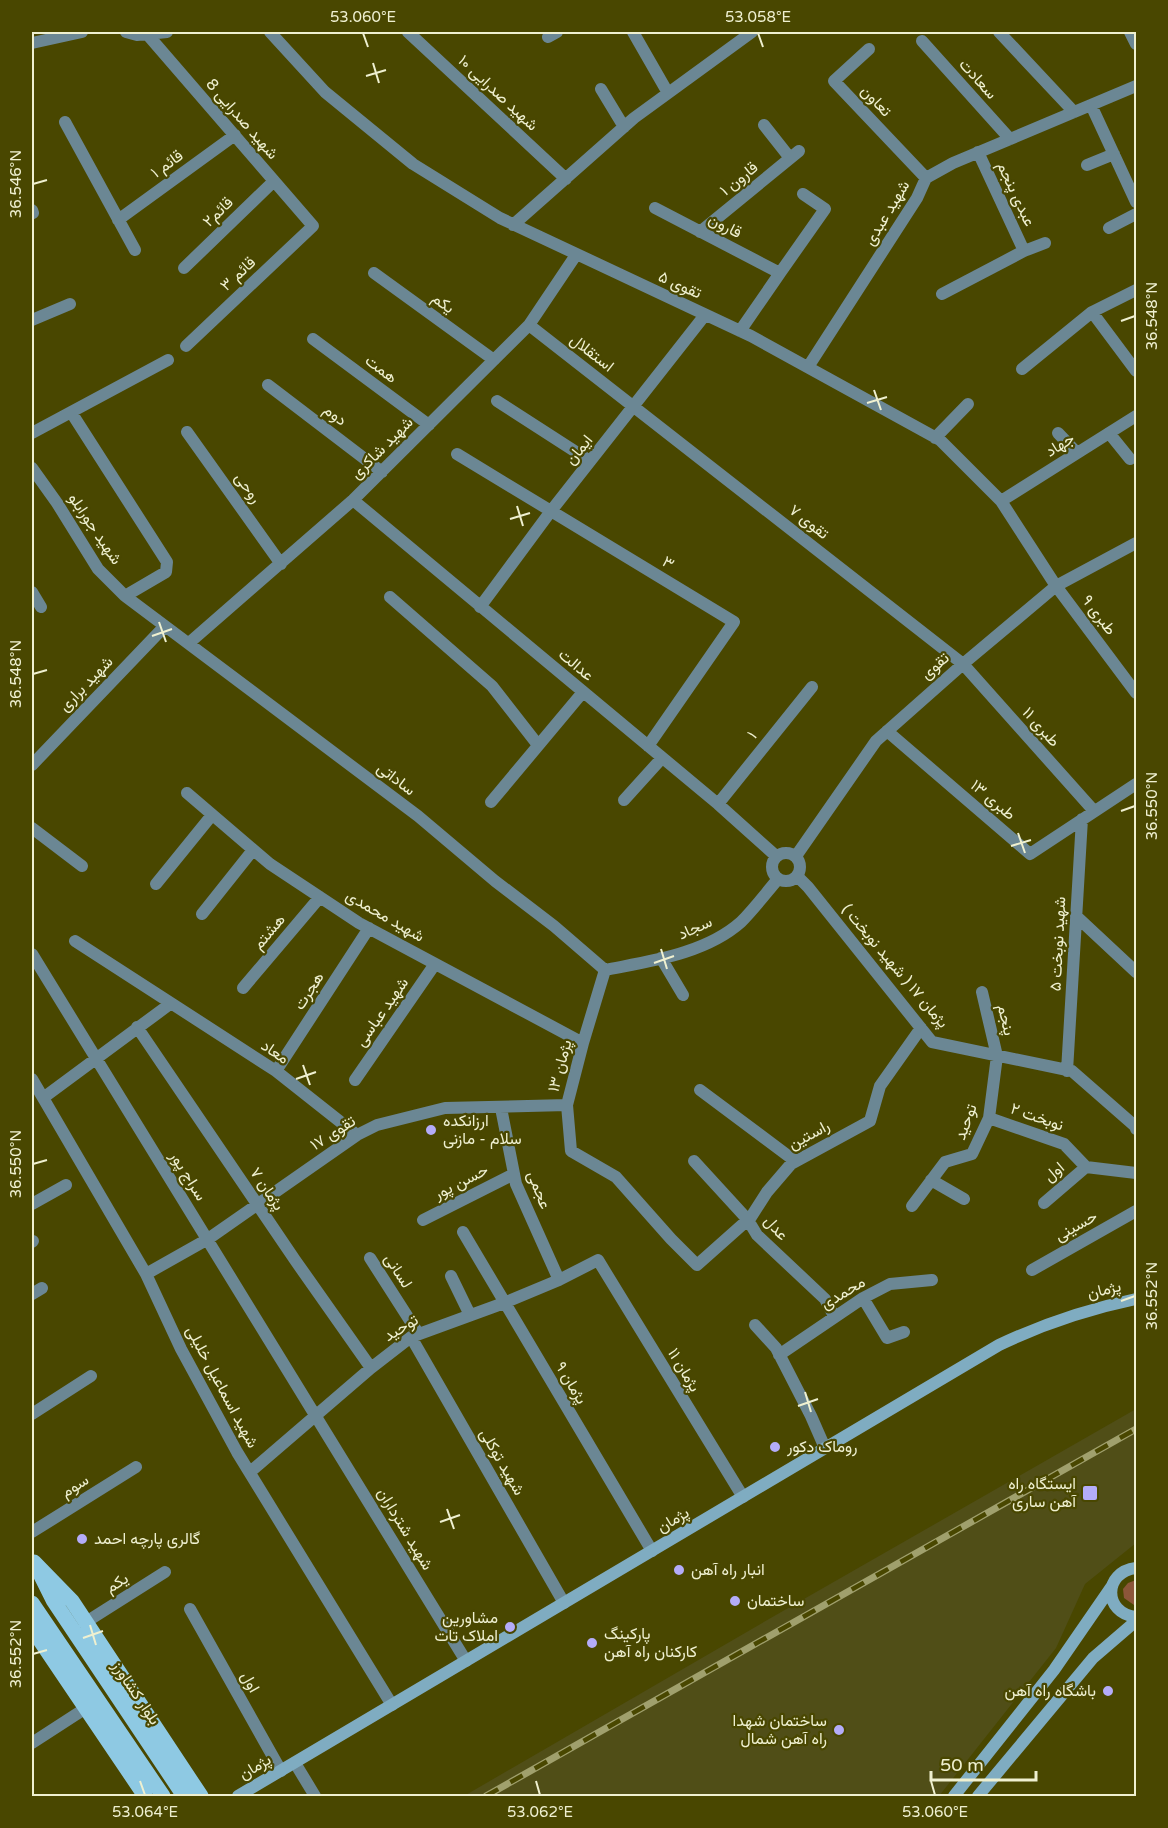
<svg xmlns="http://www.w3.org/2000/svg" width="1168" height="1828" font-family="'Varela Round',Vazirmatn,sans-serif">
	<rect width="100%" height="100%" fill="#494700"/>
	<path fill="#504e17" d="M 1136,1409 L 1136,1543 L 1085,1584 L 1056,1648 L 939,1796 L 464,1796 L 776,1615 Z"/>
	<path fill="#8c5639" d="M 1136,1580 L 1136,1605 L 1134,1605 L 1124,1598 L 1123,1589 L 1128,1583 Z"/>
	<g fill="none" stroke-linecap="round" stroke-linejoin="round">
		<path stroke="#6b8794" stroke-width="12" d="M 126,32 L 137,35 L 167,32
			M 270,32 L 325,92 L 413,164 L 500,218 L 751,336 L 940,440 L 1001,501 L 1056,586 L 1136,693
			M 408,32 L 566,179
			M 633,32 L 668,93
			M 999,32 L 1074,112
			M 1130,32 L 1136,44
			M 147,34 L 313,226 L 186,346
			M 548,37 L 557,32
			M 922,41 L 1010,139
			M 32,43 L 82,32
			M 869,49 L 834,81 L 926,178
			M 601,89 L 624,127
			M 1091,105 L 1136,202
			M 65,122 L 135,250
			M 764,125 L 790,158
			M 978,152 L 1024,251
			M 1087,165 L 1114,154
			M 655,208 L 780,273 L 740,331
			M 32,210 L 33,213
			M 118,220 L 235,135
			M 513,225 L 634,118 L 752,32
			M 1109,228 L 1136,214
			M 700,232 L 799,151
			M 184,268 L 274,181
			M 374,273 L 494,360
			M 780,273 L 825,209 L 803,194
			M 942,294 L 1024,251 L 1045,243
			M 1092,312 L 1136,371
			M 32,320 L 70,304
			M 529,325 L 963,664 L 1094,811
			M 313,339 L 429,425
			M 808,367 L 917,198 L 926,178 L 953,163 L 1136,86
			M 1022,369 L 1092,312 L 1136,290
			M 268,385 L 382,472
			M 497,401 L 590,461
			M 71,412 L 167,562 L 166,572 L 125,596
			M 187,432 L 281,564
			M 32,433 L 168,360
			M 1058,433 L 1077,453
			M 1109,433 L 1130,459
			M 935,438 L 968,404
			M 457,454 L 734,622 L 648,746
			M 32,468 L 57,503 L 98,569 L 125,596 L 418,816 L 495,881 L 554,926 L 605,970 L 583,1043 L 567,1105 L 571,1151 L 616,1177 L 671,1239 L 697,1265 L 751,1217 L 767,1192 L 791,1164 L 870,1121 L 880,1086 L 921,1028
			M 353,500 L 718,804 L 776,856
			M 1001,501 L 1136,416
			M 32,592 L 41,607
			M 390,597 L 492,686 L 538,745
			M 480,607 L 551,511 L 705,315
			M 189,643 L 353,500 L 529,325 L 576,255
			M 887,731 L 1030,854 L 1136,784
			M 32,765 L 165,626
			M 187,793 L 270,864 L 359,923 L 583,1043
			M 624,800 L 662,758
			M 491,802 L 583,692
			M 718,804 L 812,687
			M 32,828 L 82,866
			M772 867a14 14 0 1 1 28 0a14 14 0 1 1-28 0Z
			M 796,856 L 876,741 L 963,664 L 1056,586 L 1136,543
			M 797,876 L 808,887 L 932,1042 L 1072,1071 L 1136,1127 L 1136,1129
			M 156,884 L 212,815
			M 202,914 L 253,850
			M 1076,916 L 1136,972
			M 75,941 L 276,1071 L 357,1135
			M 32,954 L 466,1661
			M 661,958 L 683,995
			M 605,970 C 650,961 705,954 741,922 C 754,909 766,893 778,879
			M 243,988 L 320,897
			M 137,1027 L 295,1260 L 371,1368
			M 276,1071 L 369,928
			M 1067,1071 L 1082,819
			M 32,1079 L 146,1274 L 181,1349 L 237,1452 L 392,1705
			M 355,1080 L 435,964
			M 700,1090 L 795,1161
			M 43,1098 L 170,1004
			M 501,1108 L 516,1184 L 559,1280
			M 989,1118 L 1064,1144 L 1086,1167 L 1136,1173
			M 694,1161 L 748,1220 L 757,1235 L 825,1299 L 834,1316
			M 931,1180 L 964,1199
			M 1044,1203 L 1086,1167
			M 32,1204 L 66,1185
			M 912,1206 L 945,1162 L 972,1154 L 989,1118 L 997,1056 L 982,992
			M 423,1220 L 514,1174
			M 463,1232 L 652,1551
			M 32,1242 L 33,1241
			M 370,1258 L 418,1333
			M 1032,1270 L 1136,1211
			M 146,1274 L 208,1239 L 357,1135 L 377,1125 L 445,1108 L 567,1105
			M 451,1276 L 470,1315
			M 32,1294 L 42,1288
			M 863,1298 L 887,1338 L 904,1332
			M 755,1325 L 776,1348 L 811,1416 L 825,1448
			M 411,1337 L 564,1603
			M 779,1355 L 863,1298 L 890,1284 L 932,1280
			M 32,1414 L 91,1376
			M 250,1472 L 371,1368 L 411,1337 L 504,1303 L 559,1280 L 598,1260 L 743,1497
			M 32,1532 L 136,1467
			M 190,1609 L 281,1771
			M 86,1622 L 165,1572
			M 32,1743 L 86,1708
			M 295,1763 L 315,1796"/>
		<path stroke="#7facc1" stroke-width="12" d="M 1136,1568 C 1103,1572 1103,1613 1136,1617
			M 238,1796 L 999,1345 C 1043,1324 1088,1309 1136,1299
			M 954,1796 L 1054,1670 L 1112,1586
			M 978,1796 L 1093,1658 L 1136,1621"/>
		<path stroke="#8ec9e3" stroke-width="15" d="M 34,1562 L 72,1601 L 201,1796
			M 40,1574 L 53,1600 L 184,1796
			M 32,1603 L 163,1796
			M 32,1625 L 35,1633 L 145,1796"/>
		<g stroke="#a0a06d" stroke-width="7">
			<path id="rail" d="M 486,1796 L 1136,1429"/>
		</g>
		<use href="#rail" stroke="#494700" stroke-width="4.5" stroke-dasharray="14" stroke-linecap="butt"/>
	</g>
	<path fill="none" stroke="#eff0d0" stroke-width="2" d="M 363,33 L 368,47M 758,33 L 763,47M 373,63 L 379,83M 366,76 L 386,70M 33,184 L 47,180M 1121,321 L 1135,316M 874,390 L 881,410M 867,403 L 887,397M 517,506 L 523,526M 510,519 L 530,513M 159,622 L 166,642M 152,636 L 172,629M 33,674 L 47,670M 1121,811 L 1135,806M 1018,833 L 1025,853M 1011,846 L 1031,840M 661,949 L 667,969M 654,963 L 674,956M 303,1065 L 310,1085M 296,1079 L 316,1072M 33,1164 L 47,1160M 1121,1301 L 1135,1296M 805,1392 L 811,1412M 798,1406 L 818,1399M 447,1509 L 454,1529M 440,1522 L 460,1515M 90,1625 L 96,1645M 83,1638 L 103,1631M 33,1654 L 47,1650M 140,1781 L 145,1795M 536,1781 L 540,1795M 931,1781 L 935,1795"/>
	<g fill="#b4acf9" stroke="#494700" stroke-width="2">
		<circle cx="431" cy="1130" r="6"/>
		<circle cx="775" cy="1447" r="6"/>
		<rect x="1082" y="1485" width="16" height="16" rx="3"/>
		<circle cx="82" cy="1539" r="6"/>
		<circle cx="679" cy="1570" r="6"/>
		<circle cx="735" cy="1601" r="6"/>
		<circle cx="510" cy="1627" r="6"/>
		<circle cx="592" cy="1643" r="6"/>
		<circle cx="1108" cy="1691" r="6"/>
		<circle cx="839" cy="1730" r="6"/>
	</g>
	<g text-anchor="middle" dominant-baseline="central" stroke-width="4.5" stroke-linejoin="round" paint-order="stroke">
		<g font-size="16" fill="#eff0d0" stroke="#494700">
			<text transform="translate(978 79) rotate(48)">سعادت</text>
			<text transform="translate(498 93) rotate(43)">شهید صدرایی ۱۰</text>
			<text transform="translate(876 101) rotate(46)">تعاون</text>
			<text transform="translate(242 119) rotate(49)">شهید صدرایی 8</text>
			<text transform="translate(167 164) rotate(-36)">قائم ۱</text>
			<text transform="translate(739 179) rotate(-39)">قارون ۱</text>
			<text transform="translate(1016 194) rotate(65)">عبدی پنجم</text>
			<text transform="translate(218 212) rotate(-44)">قائم۲</text>
			<text transform="translate(887 213) rotate(-59)">شهید عبدی</text>
			<text transform="translate(725 226) rotate(27)">قارون</text>
			<text transform="translate(238 274) rotate(-43)">قائم ۳</text>
			<text transform="translate(680 285) rotate(24)">تقوی ۵</text>
			<text transform="translate(443 303) rotate(36)">یکم</text>
			<text transform="translate(592 353) rotate(38)">استقلال</text>
			<text transform="translate(381 369) rotate(37)">همت</text>
			<text transform="translate(335 415) rotate(37)">دوم</text>
			<text transform="translate(1060 445) rotate(-32)">جهاد</text>
			<text transform="translate(382 448) rotate(-45)">شهید شاکری</text>
			<text transform="translate(579 450) rotate(-51)">ایمان</text>
			<text transform="translate(248 488) rotate(55)">روحی</text>
			<text transform="translate(809 522) rotate(38)">تقوی ۷</text>
			<text transform="translate(95 529) rotate(56)">شهید جورابلو</text>
			<text transform="translate(668 563) rotate(31)">۳</text>
			<text transform="translate(1099 615) rotate(53)">طبری ۹</text>
			<text transform="translate(576 665) rotate(40)">عدالت</text>
			<text transform="translate(935 666) rotate(-42)">تقوی</text>
			<text transform="translate(86 684) rotate(-46)">شهید براری</text>
			<text transform="translate(1041 727) rotate(48)">طبری ۱۱</text>
			<text transform="translate(752 735) rotate(-51)">۱</text>
			<text transform="translate(396 779) rotate(37)">ساداتی</text>
			<text transform="translate(993 800) rotate(40)">طبری ۱۳</text>
			<text transform="translate(385 916) rotate(30)">شهید محمدی</text>
			<text transform="translate(695 928) rotate(-24)">سجاد</text>
			<text transform="translate(269 932) rotate(-50)">هشتم</text>
			<text transform="translate(1058 944) rotate(-87)">شهید نوبخت ۵</text>
			<text transform="translate(895 966) rotate(50)">پژمان ۱۷ ( شهید نوبخت )</text>
			<text transform="translate(309 991) rotate(-57)">هجرت</text>
			<text transform="translate(382 1012) rotate(-55)">شهید عباسی</text>
			<text transform="translate(1006 1020) rotate(77)">پنجم</text>
			<text transform="translate(275 1052) rotate(34)">معاد</text>
			<text transform="translate(560 1066) rotate(-75)">پژمان ۱۳</text>
			<text transform="translate(1037 1117) rotate(19)">نوبخت ۲</text>
			<text transform="translate(966 1122) rotate(-70)">توحید</text>
			<text transform="translate(333 1133) rotate(-33)">تقوی ۱۷</text>
			<text transform="translate(809 1135) rotate(-28)">راستین</text>
			<text transform="translate(1054 1172) rotate(-40)">اول</text>
			<text transform="translate(188 1176) rotate(58)">سراج پور</text>
			<text transform="translate(461 1182) rotate(-27)">حسن پور</text>
			<text transform="translate(267 1189) rotate(56)">پژمان ۷</text>
			<text transform="translate(539 1190) rotate(69)">عجمی</text>
			<text transform="translate(1076 1226) rotate(-29)">حسینی</text>
			<text transform="translate(776 1228) rotate(48)">عدل</text>
			<text transform="translate(398 1271) rotate(57)">لسانی</text>
			<text transform="translate(1104 1290) rotate(-14)">پژمان</text>
			<text transform="translate(843 1293) rotate(-31)">محمدی</text>
			<text transform="translate(401 1328) rotate(-31)">توحید</text>
			<text transform="translate(684 1370) rotate(59)">پژمان ۱۱</text>
			<text transform="translate(571 1383) rotate(59)">پژمان ۹</text>
			<text transform="translate(222 1387) rotate(62)">شهید اسماعیل خلیلی</text>
			<text transform="translate(502 1462) rotate(60)">شهید توکلی</text>
			<text transform="translate(75 1486) rotate(-32)">سوم</text>
			<text transform="translate(673 1520) rotate(-31)">پژمان</text>
			<text transform="translate(405 1529) rotate(59)">شهید شترداران</text>
			<text transform="translate(117 1583) rotate(-32)">یکم</text>
			<text transform="translate(250 1682) rotate(61)">اول</text>
			<text transform="translate(136 1693) rotate(56)">بلوار کشاورز</text>
			<text transform="translate(255 1767) rotate(-31)">پژمان</text>
		</g>
		<g font-size="16" fill="#eff0d0" stroke="#494700" text-anchor="start">
			<text x="443" y="1121">ارزانکده<tspan x="443" dy="18">سلام - مازنی</tspan></text>
			<text x="787" y="1447">روماک دکور</text>
			<text x="1076" y="1484" text-anchor="end">ایستگاه راه<tspan x="1076" dy="18">آهن ساری</tspan></text>
			<text x="94" y="1539">گالری پارچه احمد</text>
			<text x="691" y="1570">انبار راه آهن</text>
			<text x="747" y="1601">ساختمان</text>
			<text x="498" y="1618" text-anchor="end">مشاورین<tspan x="498" dy="18">املاک تات</tspan></text>
			<text x="604" y="1634">پارکینگ<tspan x="604" dy="18">کارکنان راه آهن</tspan></text>
			<text x="1096" y="1691" text-anchor="end">باشگاه راه آهن</text>
			<text x="827" y="1721" text-anchor="end">ساختمان شهدا<tspan x="827" dy="18">راه آهن شمال</tspan></text>
		</g>
	</g>
	<rect width="1168" height="1828" fill="none" stroke="#494700" stroke-width="66"/>
	<path d="M931 1771v9h105v-9" fill="none" stroke="#eff0d0" stroke-width="3"/>
	<text x="940" y="1771" font-size="18" fill="#eff0d0" stroke="#494700" stroke-width="4.5" paint-order="stroke">50 m</text>
	<rect x="33" y="33" width="1102" height="1762" fill="none" stroke="#eff0d0" stroke-width="2"/>
	<g font-size="15" text-anchor="middle" fill="#eff0d0">
		<text x="363" y="22">53.060°E</text>
		<text x="758" y="22">53.058°E</text>
		<text transform="translate(16 184) rotate(-90)" y="5">36.546°N</text>
		<text transform="translate(1152 316) rotate(-90)" y="5">36.548°N</text>
		<text transform="translate(16 674) rotate(-90)" y="5">36.548°N</text>
		<text transform="translate(1152 806) rotate(-90)" y="5">36.550°N</text>
		<text transform="translate(16 1164) rotate(-90)" y="5">36.550°N</text>
		<text transform="translate(1152 1296) rotate(-90)" y="5">36.552°N</text>
		<text transform="translate(16 1654) rotate(-90)" y="5">36.552°N</text>
		<text x="145" y="1817">53.064°E</text>
		<text x="540" y="1817">53.062°E</text>
		<text x="935" y="1817">53.060°E</text>
	</g>
</svg>
